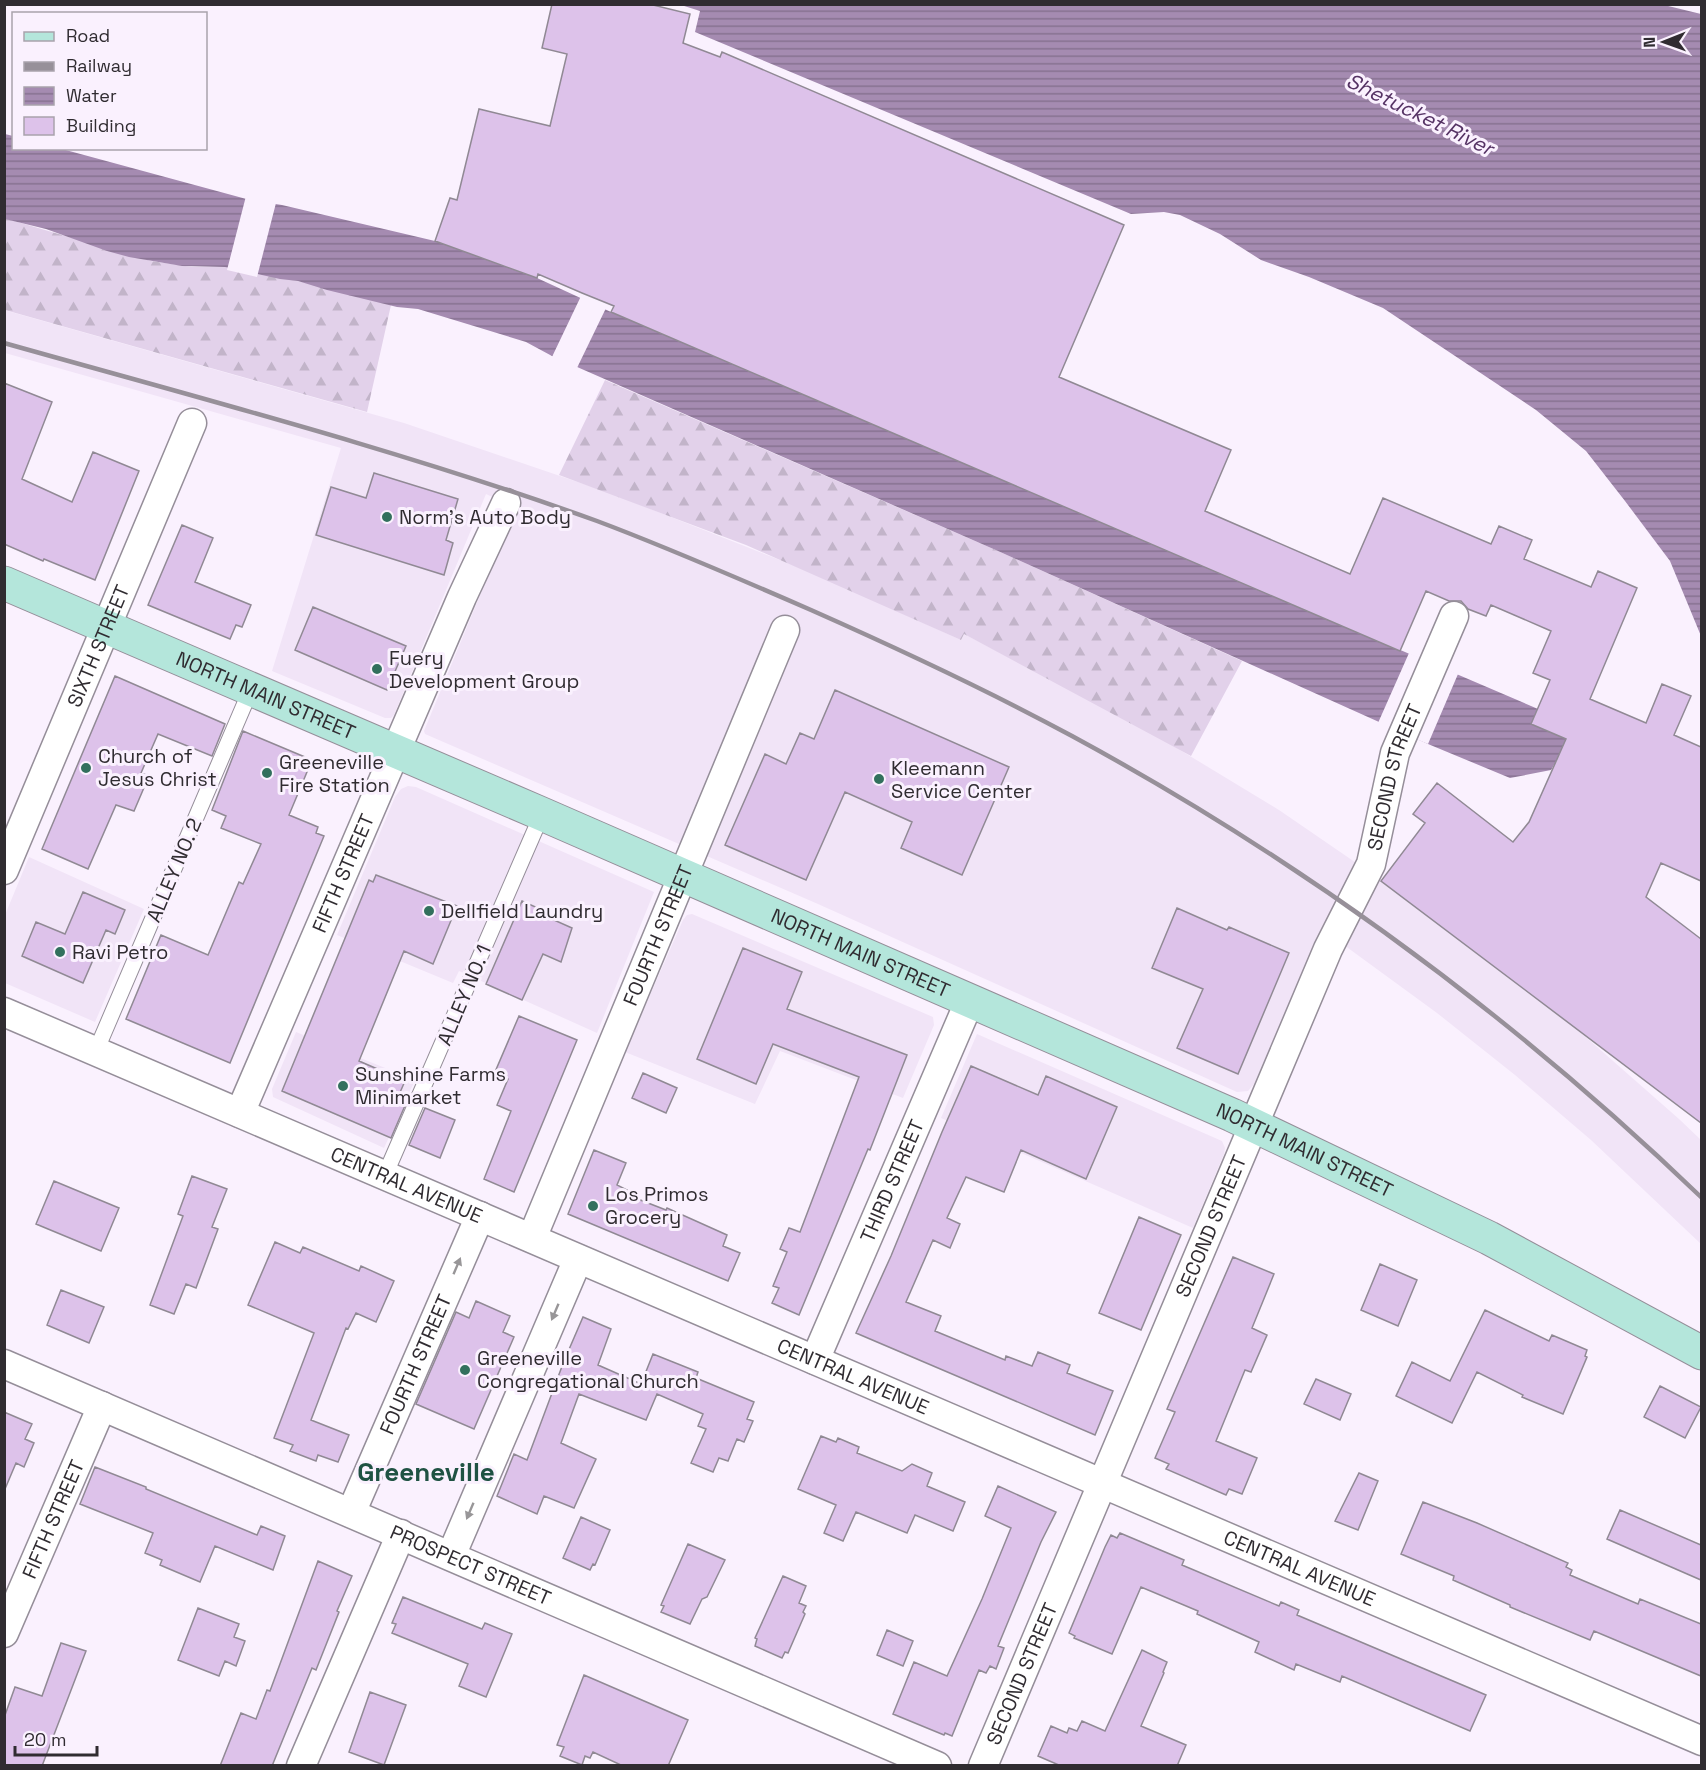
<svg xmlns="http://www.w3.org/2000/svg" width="1706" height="1770" font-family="'Space Grotesk',sans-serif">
	<defs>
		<pattern id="forest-firs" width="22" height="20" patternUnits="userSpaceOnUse" patternTransform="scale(1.5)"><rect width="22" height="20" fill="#e2d1ea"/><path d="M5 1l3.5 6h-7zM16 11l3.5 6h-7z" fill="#c2b4c9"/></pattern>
		<pattern id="water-rules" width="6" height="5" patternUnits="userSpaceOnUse" patternTransform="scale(1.5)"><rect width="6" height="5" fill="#a58bb1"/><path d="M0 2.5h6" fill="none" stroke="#877291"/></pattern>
	</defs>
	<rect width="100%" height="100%" fill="#faf1fe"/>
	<path fill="#f1e4f7" d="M 4,310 L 404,423 L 610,493 L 813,573 L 961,640 L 964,634 L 1147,730 L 1279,810 L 1400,893 L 1563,1017 L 1679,1119 L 1701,1140 L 1701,1244 L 1591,1140 L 1515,1075 L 1437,1013 L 1322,929 L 1254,1084 L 1248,1091 L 1237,1092 L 818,904 L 425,734 L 424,731 L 516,508 L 486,494 L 394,715 L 391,718 L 385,718 L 272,671 L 341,448 L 5,353 Z
		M 408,786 L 416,787 L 654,892 L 597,1033 L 459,971 L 453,983 L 337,935 L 395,797 L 401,789 Z
		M 29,857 L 144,909 L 95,1022 L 5,983 L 5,915 Z
		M 692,914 L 933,1017 L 934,1025 L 903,1098 L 780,1051 L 755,1104 L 625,1052 L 683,920 L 687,915 Z
		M 296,1032 L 415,1080 L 384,1148 L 273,1097 L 272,1089 Z
		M 977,1034 L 1222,1141 L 1225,1148 L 1224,1154 L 1193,1228 L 941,1118 Z"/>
	<path fill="url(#forest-firs)" d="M 4,218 L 151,261 L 192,267 L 227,267 L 303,282 L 391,305 L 367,412 L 5,310 Z
		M 605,380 L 998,551 L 1242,661 L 1191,756 L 964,634 L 961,640 L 746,545 L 559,475 Z"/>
	<path fill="url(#water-rules)" d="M 1660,4 L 1701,14 L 1701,636 L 1670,561 L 1625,501 L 1586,451 L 1536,410 L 1383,308 L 1309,277 L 1261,260 L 1220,234 L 1180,215 L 1164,212 L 1131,214 L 695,32 L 700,11 L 681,5 Z
		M 5,134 L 13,136 L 14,148 L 62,149 L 250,200 L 282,205 L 435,241 L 537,278 L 611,312 L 1538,709 L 1531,724 L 1572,741 L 1560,767 L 1554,765 L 1551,770 L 1510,778 L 1428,744 L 998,551 L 552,356 L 526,342 L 418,309 L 397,307 L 327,290 L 298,281 L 280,279 L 225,267 L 182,266 L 129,257 L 107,251 L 46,229 L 5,219 Z"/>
	<path fill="#faf1fe" d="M 246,196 L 276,203 L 257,277 L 227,270 Z
		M 582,294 L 607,306 L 576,370 L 551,359 Z
		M 1409,653 L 1458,674 L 1428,744 L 1378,723 Z"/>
	<path fill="#ddc2ea" stroke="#908994" stroke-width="1.5" d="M 552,4 L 649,4 L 690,14 L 683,43 L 720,57 L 722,52 L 1124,225 L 1059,377 L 1231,450 L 1205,511 L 1350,574 L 1383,498 L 1491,544 L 1499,526 L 1532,540 L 1524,559 L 1591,587 L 1598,571 L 1637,588 L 1590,699 L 1646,723 L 1662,684 L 1691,696 L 1674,735 L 1701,747 L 1701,881 L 1661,863 L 1646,897 L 1701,939 L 1701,1123 L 1381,881 L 1425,823 L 1413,814 L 1437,783 L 1513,842 L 1529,822 L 1566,739 L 1531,724 L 1550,680 L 1533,673 L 1551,631 L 1491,605 L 1486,616 L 1468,609 L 1461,601 L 1449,601 L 1426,591 L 1400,651 L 611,312 L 614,306 L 582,293 L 538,274 L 537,278 L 435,241 L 450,198 L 457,200 L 479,109 L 550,126 L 567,54 L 542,48 Z
		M 4,383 L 52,402 L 22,479 L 72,502 L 93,452 L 139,471 L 95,580 L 44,559 L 43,561 L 4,544 Z
		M 374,473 L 458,499 L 446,540 L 453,543 L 444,575 L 316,535 L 331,487 L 366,498 Z
		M 182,525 L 213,538 L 195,582 L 251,605 L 242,627 L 236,625 L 230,639 L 148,605 Z
		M 313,607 L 406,646 L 387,690 L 295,650 Z
		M 115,676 L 225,724 L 212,756 L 158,734 L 141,773 L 149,776 L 134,811 L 116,805 L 88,869 L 42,849 Z
		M 835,690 L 1009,767 L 962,875 L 901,848 L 912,822 L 845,792 L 806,880 L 725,845 L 765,754 L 786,764 L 800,733 L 814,739 Z
		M 243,731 L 312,760 L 289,815 L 318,827 L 316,833 L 324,836 L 230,1063 L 126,1019 L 161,935 L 208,955 L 239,882 L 243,884 L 261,844 L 221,828 L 226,816 L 212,810 Z
		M 376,875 L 457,906 L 433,964 L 404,951 L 359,1061 L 405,1081 L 398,1097 L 407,1101 L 391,1138 L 282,1091 L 369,880 L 373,882 Z
		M 83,892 L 125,910 L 115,934 L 106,930 L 83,983 L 22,956 L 36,922 L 65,934 Z
		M 522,901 L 549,913 L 547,917 L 572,928 L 561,962 L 543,954 L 522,1000 L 486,984 Z
		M 1177,908 L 1227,930 L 1229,927 L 1289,953 L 1238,1074 L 1177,1048 L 1203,989 L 1152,968 Z
		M 743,948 L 802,972 L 787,1009 L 907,1055 L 870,1150 L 868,1149 L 799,1315 L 772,1303 L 779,1288 L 773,1286 L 787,1252 L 780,1249 L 789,1228 L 800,1232 L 859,1077 L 773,1044 L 756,1084 L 697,1059 Z
		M 519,1016 L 577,1040 L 514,1192 L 484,1179 L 511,1111 L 497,1105 L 508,1079 L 495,1072 Z
		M 971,1066 L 1038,1095 L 1046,1076 L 1117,1107 L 1086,1179 L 1021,1150 L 1004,1192 L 966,1177 L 947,1218 L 960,1224 L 950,1248 L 933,1240 L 906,1302 L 941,1316 L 935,1331 L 1005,1360 L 1006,1356 L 1032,1366 L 1038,1352 L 1070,1365 L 1067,1373 L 1113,1391 L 1095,1435 L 856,1333 L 891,1256 L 942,1132 Z
		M 643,1073 L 677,1088 L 666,1113 L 632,1098 Z
		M 425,1108 L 455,1120 L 440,1158 L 409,1145 Z
		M 594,1150 L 626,1163 L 617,1185 L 627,1190 L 625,1194 L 666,1210 L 667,1208 L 727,1235 L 723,1246 L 740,1253 L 728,1281 L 568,1214 Z
		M 192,1176 L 227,1189 L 212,1227 L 218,1229 L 196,1288 L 186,1284 L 174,1314 L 150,1305 L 183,1216 L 178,1214 Z
		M 54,1181 L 119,1208 L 101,1251 L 36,1224 Z
		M 1139,1217 L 1181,1235 L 1141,1330 L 1099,1313 Z
		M 275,1242 L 300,1253 L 303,1247 L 359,1271 L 361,1266 L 394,1281 L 376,1322 L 356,1313 L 348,1329 L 346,1328 L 311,1420 L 349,1435 L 338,1462 L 318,1455 L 316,1461 L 290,1451 L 293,1445 L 274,1438 L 314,1333 L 248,1305 Z
		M 1233,1257 L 1274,1274 L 1252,1328 L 1267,1335 L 1251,1372 L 1245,1370 L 1216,1441 L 1257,1458 L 1242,1494 L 1229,1489 L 1226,1495 L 1166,1469 L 1169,1464 L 1155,1458 L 1175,1412 L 1167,1409 Z
		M 1380,1264 L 1417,1280 L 1398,1326 L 1361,1310 Z
		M 61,1290 L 104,1307 L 89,1343 L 47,1325 Z
		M 476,1301 L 510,1316 L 503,1332 L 514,1337 L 474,1429 L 416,1404 L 456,1312 L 469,1318 Z
		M 1485,1310 L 1549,1341 L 1552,1335 L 1587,1350 L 1585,1356 L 1587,1357 L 1563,1414 L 1522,1397 L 1523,1395 L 1477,1372 L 1452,1423 L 1396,1396 L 1412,1362 L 1450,1381 Z
		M 583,1317 L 611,1329 L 598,1365 L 641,1384 L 653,1354 L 698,1372 L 696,1378 L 754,1402 L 747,1419 L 753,1421 L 744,1442 L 737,1439 L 728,1461 L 719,1458 L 713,1472 L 691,1463 L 706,1429 L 698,1426 L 703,1414 L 657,1394 L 646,1420 L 579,1394 L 561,1443 L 596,1459 L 574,1508 L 544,1496 L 537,1514 L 497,1496 L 514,1454 L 527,1460 L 564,1361 Z
		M 1316,1379 L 1351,1394 L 1340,1420 L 1304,1404 Z
		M 1660,1386 L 1701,1407 L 1685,1438 L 1644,1417 Z
		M 4,1412 L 32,1424 L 25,1439 L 34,1443 L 24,1467 L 16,1463 L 5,1489 Z
		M 821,1436 L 836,1442 L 838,1438 L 859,1447 L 857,1453 L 902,1471 L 912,1464 L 932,1473 L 927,1486 L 965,1502 L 953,1531 L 915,1515 L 907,1533 L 856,1512 L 843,1541 L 824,1533 L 836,1505 L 798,1489 Z
		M 95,1467 L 146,1487 L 146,1489 L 257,1535 L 261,1526 L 285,1536 L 273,1570 L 215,1546 L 200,1582 L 160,1565 L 162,1560 L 145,1553 L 153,1533 L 80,1504 Z
		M 1359,1473 L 1378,1481 L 1358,1530 L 1335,1521 Z
		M 998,1486 L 1056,1512 L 1041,1542 L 998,1646 L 1004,1648 L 996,1669 L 990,1666 L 986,1673 L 979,1670 L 952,1736 L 945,1733 L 944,1735 L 893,1714 L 914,1662 L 947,1676 L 982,1599 L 1011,1528 L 985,1516 Z
		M 1423,1502 L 1477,1523 L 1568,1563 L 1566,1567 L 1572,1570 L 1570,1575 L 1638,1604 L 1640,1599 L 1701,1624 L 1701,1676 L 1594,1631 L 1590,1640 L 1510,1607 L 1510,1605 L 1453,1580 L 1454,1576 L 1401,1554 Z
		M 1620,1510 L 1701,1545 L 1701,1580 L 1607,1539 Z
		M 581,1517 L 610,1530 L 595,1565 L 593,1564 L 590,1570 L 563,1558 Z
		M 1120,1533 L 1184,1560 L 1182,1565 L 1279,1606 L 1281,1602 L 1299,1610 L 1297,1615 L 1486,1695 L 1470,1731 L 1342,1676 L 1340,1682 L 1296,1664 L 1294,1670 L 1255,1652 L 1259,1642 L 1197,1614 L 1198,1611 L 1141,1587 L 1112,1654 L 1074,1638 L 1075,1636 L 1069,1633 L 1105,1547 L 1111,1535 L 1117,1538 Z
		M 688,1544 L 725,1560 L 707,1597 L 702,1599 L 690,1624 L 661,1612 L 664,1606 L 661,1605 Z
		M 318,1561 L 352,1576 L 337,1611 L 339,1612 L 316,1670 L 312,1668 L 272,1766 L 220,1766 L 241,1713 L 256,1719 L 267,1690 L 270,1691 Z
		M 783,1576 L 806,1586 L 799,1603 L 806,1606 L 803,1612 L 805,1614 L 788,1653 L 785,1652 L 782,1658 L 755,1646 L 757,1639 L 755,1638 Z
		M 403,1597 L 482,1629 L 485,1623 L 512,1634 L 486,1697 L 459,1686 L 468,1664 L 392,1633 L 396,1624 L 392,1623 Z
		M 198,1608 L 239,1624 L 234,1637 L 245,1641 L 236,1666 L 225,1661 L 219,1676 L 178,1660 Z
		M 887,1630 L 913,1641 L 903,1666 L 877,1655 Z
		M 61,1643 L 86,1651 L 42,1766 L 4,1766 L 4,1718 L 15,1687 L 42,1696 Z
		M 1142,1650 L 1167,1662 L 1163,1672 L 1164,1673 L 1141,1726 L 1186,1745 L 1177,1766 L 1061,1766 L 1038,1756 L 1051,1726 L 1067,1733 L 1069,1728 L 1077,1731 L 1082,1721 L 1105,1731 Z
		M 584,1675 L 688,1720 L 668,1766 L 623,1766 L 593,1752 L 590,1758 L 585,1756 L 582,1765 L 560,1756 L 564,1747 L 557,1745 Z
		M 370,1692 L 406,1705 L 384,1765 L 349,1752 Z"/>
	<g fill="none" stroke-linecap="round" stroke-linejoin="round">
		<g stroke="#958e99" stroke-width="17">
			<path id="service" d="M 96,1051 L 251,689
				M 385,1175 L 542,814"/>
		</g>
		<g stroke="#958e99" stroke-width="31">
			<g id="minor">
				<path id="s1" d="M 4,870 L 192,423"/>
				<path id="s2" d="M 4,1012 L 1702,1741"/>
				<path id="s3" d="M 240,1113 L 462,597 L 506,503"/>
				<path id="s4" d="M 532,1238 L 785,630"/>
				<path id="s5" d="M 815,1360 L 970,1000"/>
				<path id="s6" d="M 4,1364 L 937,1766"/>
				<path id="s7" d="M 351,1513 L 480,1216"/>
				<path d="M 451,1556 L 578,1259"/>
				<path id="s8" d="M 4,1633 L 102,1406"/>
				<path d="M 301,1766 L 401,1534"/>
				<path id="s9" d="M 983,1766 L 1328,949 L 1371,864 L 1395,753 L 1454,616"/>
			</g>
		</g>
		<g stroke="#958e99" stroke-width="35">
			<g id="secondary">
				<path id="s10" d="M 4,583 L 542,814 L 1232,1115 L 1489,1238 L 1702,1353"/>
			</g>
		</g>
		<use href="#service" stroke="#fff" stroke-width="15"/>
		<use href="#minor" stroke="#fff" stroke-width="28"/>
		<use href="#secondary" stroke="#b4e6db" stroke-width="33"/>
		<path stroke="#979099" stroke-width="4.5" d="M 4,343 C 203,399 403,451 597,521 C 669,548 740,579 811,610 C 899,649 987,690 1072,736 C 1301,860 1514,1017 1702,1198"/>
	</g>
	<defs><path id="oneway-solid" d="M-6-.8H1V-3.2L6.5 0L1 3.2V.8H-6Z" transform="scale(1.5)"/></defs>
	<g fill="#989698">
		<use href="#oneway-solid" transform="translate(457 1266) rotate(-67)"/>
		<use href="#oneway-solid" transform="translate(555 1312) rotate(113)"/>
		<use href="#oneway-solid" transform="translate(470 1511) rotate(113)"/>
	</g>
	<g fill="#32705d" stroke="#faf1fe" stroke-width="2">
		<circle cx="387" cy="517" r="6"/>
		<circle cx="377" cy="669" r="6"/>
		<circle cx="86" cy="768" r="6"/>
		<circle cx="267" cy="773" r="6"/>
		<circle cx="879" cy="779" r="6"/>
		<circle cx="429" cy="911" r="6"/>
		<circle cx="60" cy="952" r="6"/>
		<circle cx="343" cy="1086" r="6"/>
		<circle cx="593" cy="1206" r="6"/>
		<circle cx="465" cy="1370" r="6"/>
	</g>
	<g text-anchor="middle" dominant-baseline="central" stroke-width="6" stroke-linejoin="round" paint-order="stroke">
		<g font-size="20" fill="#302c31" stroke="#faf1fe" text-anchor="start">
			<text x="399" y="517">Norm's Auto Body</text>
			<text x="389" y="658">Fuery<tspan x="389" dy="23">Development Group</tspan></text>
			<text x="98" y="756">Church of<tspan x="98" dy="23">Jesus Christ</tspan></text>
			<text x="279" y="762">Greeneville<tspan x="279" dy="23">Fire Station</tspan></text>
			<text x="891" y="768">Kleemann<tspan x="891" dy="23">Service Center</tspan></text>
			<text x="441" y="911">Dellfield Laundry</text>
			<text x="72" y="952">Ravi Petro</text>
			<text x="355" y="1074">Sunshine Farms<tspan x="355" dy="23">Minimarket</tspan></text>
			<text x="605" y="1194">Los Primos<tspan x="605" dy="23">Grocery</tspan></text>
			<text x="477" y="1358">Greeneville<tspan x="477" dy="23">Congregational Church</tspan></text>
		</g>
		<g font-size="20" fill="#302c31" stroke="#faf1fe">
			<text stroke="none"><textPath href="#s1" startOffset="243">SIXTH STREET</textPath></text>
			<text stroke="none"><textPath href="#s10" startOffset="285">NORTH MAIN STREET</textPath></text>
			<text stroke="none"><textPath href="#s9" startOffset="1072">SECOND STREET</textPath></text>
			<text transform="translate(174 870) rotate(-67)">ALLEY NO. 2</text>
			<text stroke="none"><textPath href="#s3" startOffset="261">FIFTH STREET</textPath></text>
			<text stroke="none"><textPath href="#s4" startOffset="328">FOURTH STREET</textPath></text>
			<text stroke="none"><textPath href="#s10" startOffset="933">NORTH MAIN STREET</textPath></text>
			<text transform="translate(464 995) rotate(-67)">ALLEY NO. 1</text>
			<text stroke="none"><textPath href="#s10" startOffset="1419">NORTH MAIN STREET</textPath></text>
			<text stroke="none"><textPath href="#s5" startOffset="195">THIRD STREET</textPath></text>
			<text stroke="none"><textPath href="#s2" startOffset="438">CENTRAL AVENUE</textPath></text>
			<text stroke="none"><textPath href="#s9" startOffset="586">SECOND STREET</textPath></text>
			<text stroke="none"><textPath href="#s7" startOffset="162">FOURTH STREET</textPath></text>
			<text stroke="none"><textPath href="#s2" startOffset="924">CENTRAL AVENUE</textPath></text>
			<text stroke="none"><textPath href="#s8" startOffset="124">FIFTH STREET</textPath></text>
			<text stroke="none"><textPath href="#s6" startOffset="508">PROSPECT STREET</textPath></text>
			<text stroke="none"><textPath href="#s2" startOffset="1410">CENTRAL AVENUE</textPath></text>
			<text stroke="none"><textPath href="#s9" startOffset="100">SECOND STREET</textPath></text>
		</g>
		<g font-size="21" font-style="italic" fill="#553264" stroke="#faf1fe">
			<text transform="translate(1420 114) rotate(26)">Shetucket River</text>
		</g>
		<g font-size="26" font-weight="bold" fill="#1f5243" stroke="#faf1fe">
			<text x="426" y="1472">Greeneville</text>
		</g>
	</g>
	<rect width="1706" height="1770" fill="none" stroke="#302c31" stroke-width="12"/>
	<rect x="12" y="12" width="195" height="138" fill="#faf1fe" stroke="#a9a2ac" stroke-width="1.5"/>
	<rect x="24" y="32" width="30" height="9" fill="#b4e6db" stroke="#a9a2ac" stroke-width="1.5"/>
	<text x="66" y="42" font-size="18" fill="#302c31">Road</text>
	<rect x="24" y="62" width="30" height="9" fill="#979099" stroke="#a9a2ac" stroke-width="1.5"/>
	<text x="66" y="72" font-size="18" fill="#302c31">Railway</text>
	<rect x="24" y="87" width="30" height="18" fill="url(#water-rules)" stroke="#a9a2ac" stroke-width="1.5"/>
	<text x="66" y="102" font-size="18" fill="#302c31">Water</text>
	<rect x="24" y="117" width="30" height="18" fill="#ddc2ea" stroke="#a9a2ac" stroke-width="1.5"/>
	<text x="66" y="132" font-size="18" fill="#302c31">Building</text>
	<g transform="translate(1664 42) rotate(269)" stroke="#faf1fe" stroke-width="4.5" paint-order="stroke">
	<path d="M0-4.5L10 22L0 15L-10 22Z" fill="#302c31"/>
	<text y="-9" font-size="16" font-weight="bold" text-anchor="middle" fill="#302c31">N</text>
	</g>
	<path d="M15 1746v9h82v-9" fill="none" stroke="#302c31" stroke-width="3"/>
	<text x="24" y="1746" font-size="18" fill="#302c31" stroke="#faf1fe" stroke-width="4.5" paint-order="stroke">20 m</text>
</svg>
